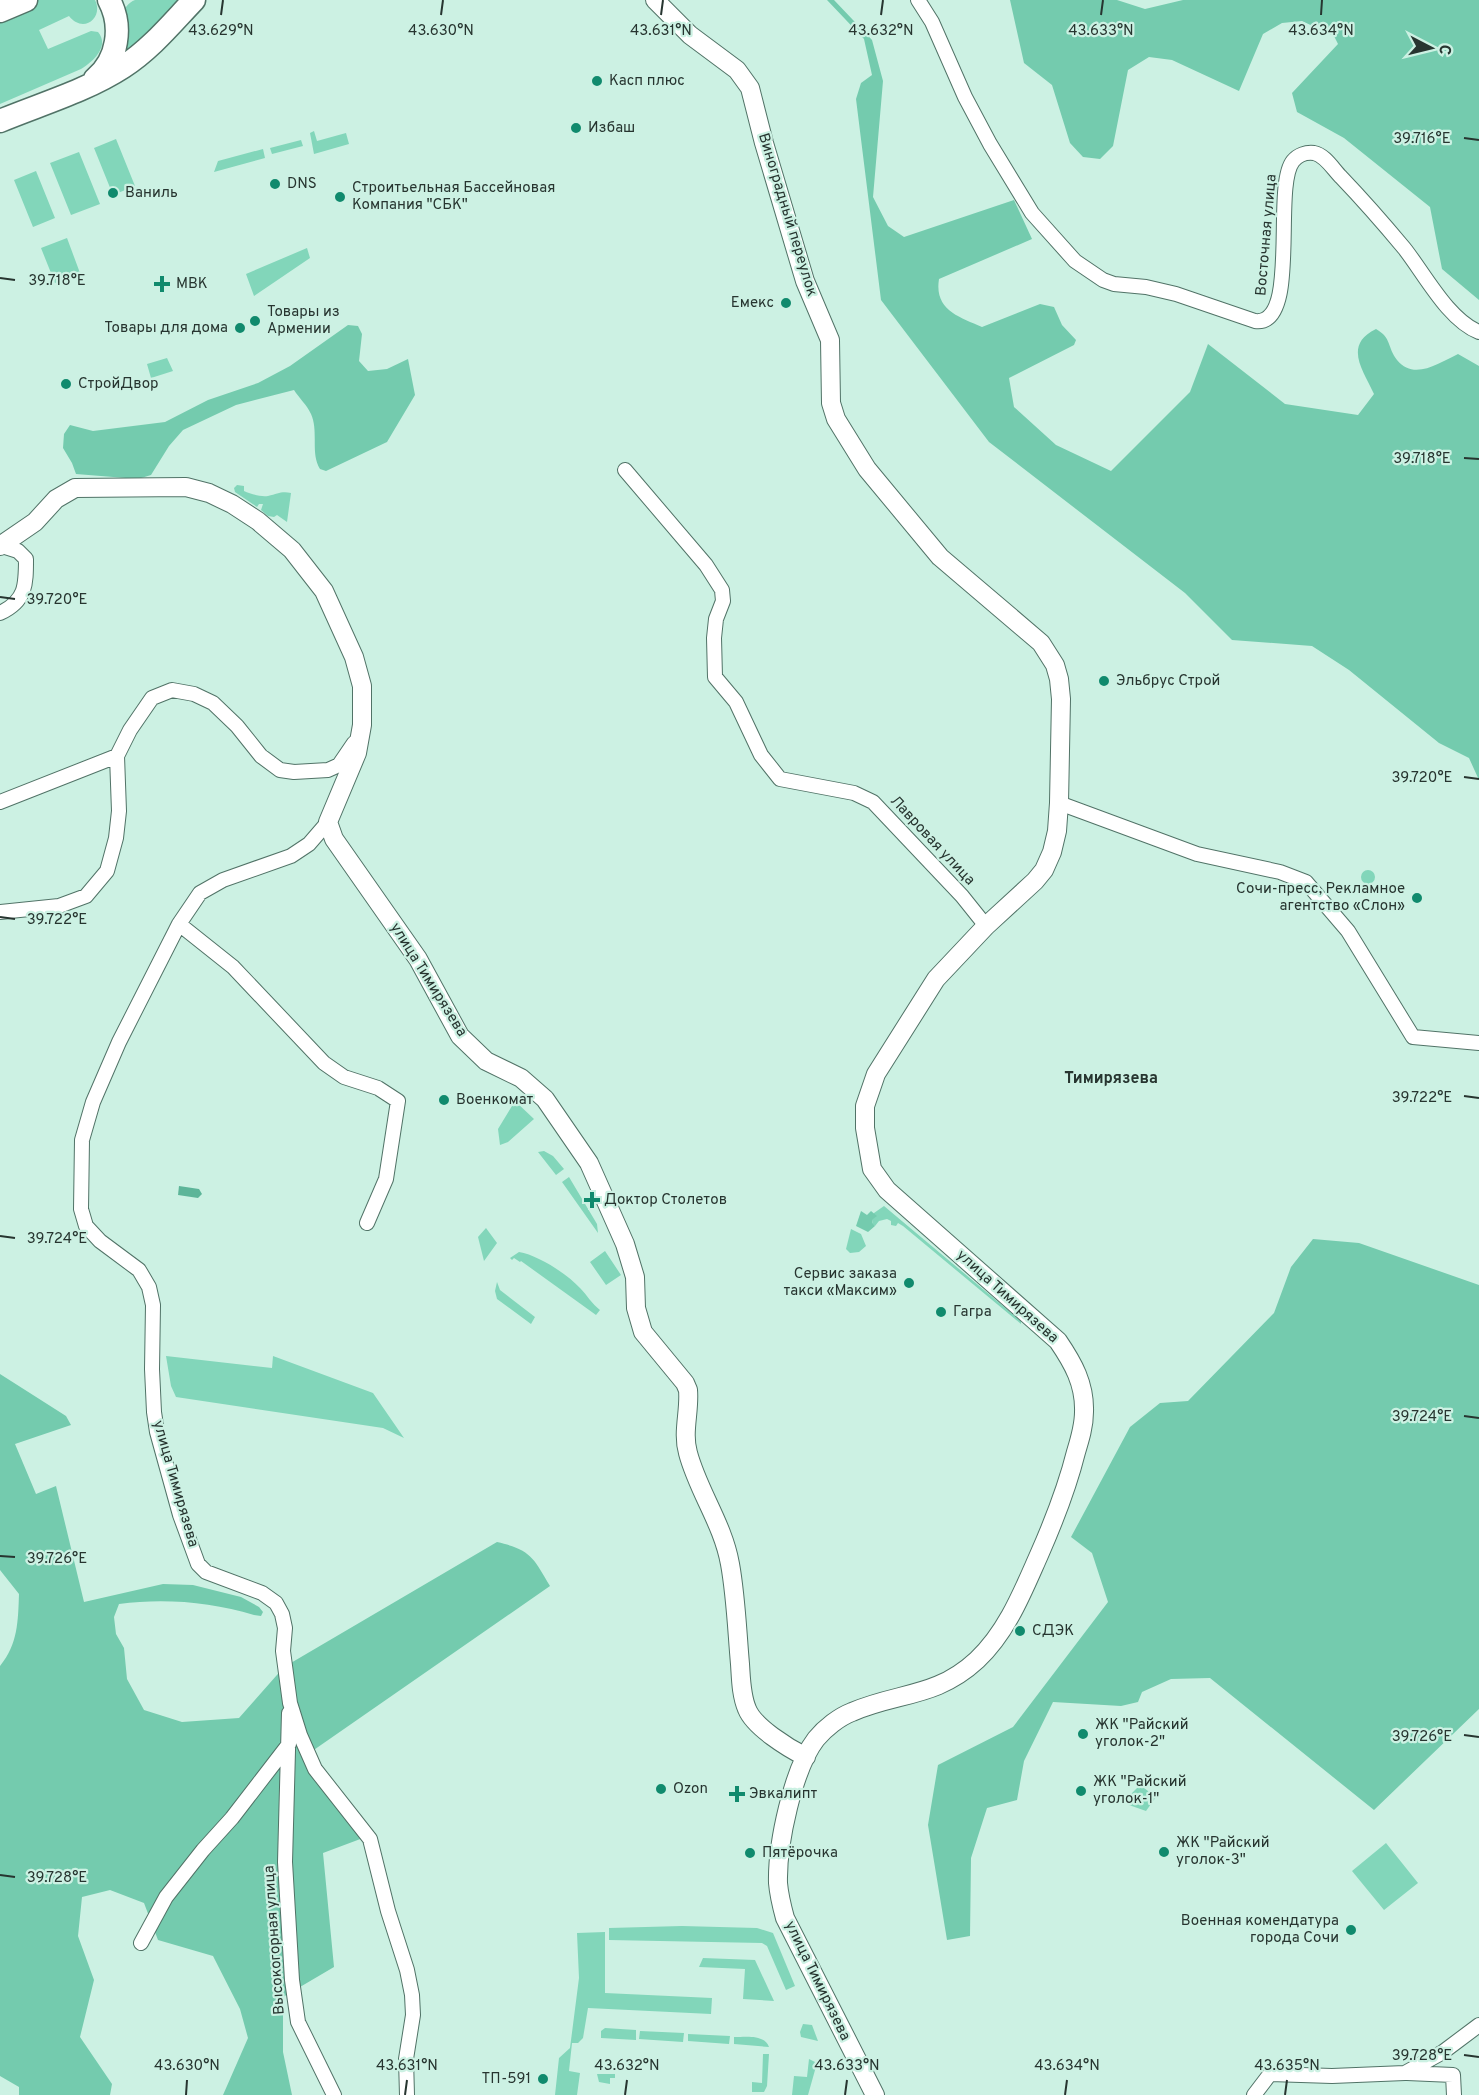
<svg xmlns="http://www.w3.org/2000/svg" width="1479" height="2095" font-family="Overpass,sans-serif">
	<rect width="100%" height="100%" fill="#ccf1e3"/>
	<path fill="#82d6ba" d="M 31,0 L 95,0 C 104,18 83,34 69,16 L 39,30 L 48,49 L 91,31 L 98,32 C 110,46 93,62 81,69 L 0,104 L 0,13 Z
		M 135,0 L 187,0 L 120,57 C 121,39 115,8 135,0 Z
		M 314,131 L 317,141 L 346,133 L 349,144 L 314,154 L 310,133 Z
		M 116,139 L 135,186 L 113,195 L 94,148 Z
		M 301,140 L 303,146 L 272,154 L 270,148 Z
		M 263,149 L 265,158 L 214,172 L 218,161 Z
		M 79,152 L 100,204 L 71,215 L 50,163 Z
		M 36,171 L 55,218 L 33,227 L 14,180 Z
		M 67,238 L 80,273 L 55,283 L 41,248 Z
		M 307,248 L 310,258 L 254,296 L 246,274 Z
		M 167,358 L 173,371 L 151,378 L 147,364 Z
		M 237,485 L 244,486 L 244,491 C 251,494 260,497 268,496 C 278,494 281,491 291,493 L 287,522 L 277,515 L 274,517 L 268,516 L 261,510 L 263,504 L 259,504 L 257,507 L 235,492 L 234,488 Z
		M1361 877a7 7 0 1 1 14 0a7 7 0 1 1-14 0Z
		M 515,1101 L 534,1119 L 508,1142 L 500,1145 L 498,1129 Z
		M 544,1151 L 553,1156 L 564,1169 L 556,1175 L 538,1152 Z
		M 569,1177 L 597,1224 L 598,1233 L 562,1182 Z
		M 884,1206 L 1021,1321 L 1021,1324 L 903,1226 L 898,1223 L 896,1226 L 891,1225 L 891,1221 L 887,1219 L 879,1221 L 875,1226 L 872,1224 L 874,1213 Z
		M 486,1228 L 497,1243 L 484,1261 L 478,1237 Z
		M 851,1229 L 861,1234 L 866,1246 L 859,1252 L 850,1253 L 846,1249 Z
		M 605,1251 L 621,1275 L 606,1285 L 590,1262 Z
		M 519,1252 C 538,1255 567,1274 580,1288 C 587,1295 592,1304 600,1310 L 596,1315 L 521,1261 L 520,1262 L 514,1258 L 512,1260 L 510,1258 Z
		M 497,1282 L 500,1290 L 535,1317 L 531,1324 L 497,1299 L 495,1291 Z
		M 166,1356 L 272,1368 L 273,1356 L 373,1393 L 404,1438 L 383,1428 L 176,1397 L 171,1386 Z
		M 1140,1785 L 1156,1797 L 1146,1811 L 1129,1805 L 1128,1797 Z
		M 1386,1843 L 1418,1883 L 1384,1910 L 1352,1871 Z
		M 682,1926 L 757,1928 L 773,1933 L 795,1986 L 786,1990 L 767,1946 L 762,1943 L 609,1940 L 609,1928 Z
		M 605,1932 L 605,1993 L 712,1998 L 711,2014 L 588,2008 L 583,2038 L 578,2043 L 572,2043 L 569,2071 L 580,2073 L 577,2095 L 555,2095 L 559,2058 L 570,2048 L 579,1978 L 577,1933 Z
		M 703,1958 L 755,1960 L 774,2001 L 743,1999 L 745,1969 L 699,1967 Z
		M 803,2024 L 812,2025 L 818,2041 L 801,2037 L 800,2032 Z
		M 605,2028 L 636,2030 L 636,2040 L 601,2038 L 601,2031 Z
		M 640,2031 L 684,2033 L 683,2042 L 639,2039 Z
		M 688,2034 L 730,2036 L 729,2044 L 688,2041 Z
		M 734,2037 C 746,2037 764,2034 769,2047 L 734,2044 Z
		M 763,2054 L 769,2054 L 767,2086 L 764,2092 L 752,2092 L 752,2082 L 762,2083 Z
		M 809,2059 L 817,2063 L 808,2095 L 792,2095 L 794,2076 L 807,2077 Z
		M 597,2074 L 615,2074 L 615,2078 L 610,2078 L 610,2084 L 599,2082 Z"/>
	<path fill="#74cbae" d="M 827,0 L 834,0 L 872,40 L 883,81 L 873,197 L 888,226 L 904,237 L 1014,200 L 1032,239 L 939,279 C 934,310 959,317 982,327 L 1040,304 L 1054,307 L 1062,325 L 1076,340 L 1074,345 L 1009,378 L 1014,407 L 1056,445 L 1111,471 L 1190,392 L 1208,344 L 1285,404 L 1358,415 L 1374,394 C 1363,370 1343,345 1376,329 C 1392,338 1387,347 1397,360 C 1414,381 1439,363 1458,354 L 1479,366 L 1479,780 L 1469,758 L 1439,743 L 1349,670 L 1312,646 L 1232,640 L 1185,593 L 989,442 L 881,300 L 856,99 L 861,83 L 872,75 L 864,39 Z
		M 1010,0 L 1117,0 L 1145,9 L 1183,0 L 1479,0 L 1479,300 L 1442,269 L 1430,207 L 1344,138 L 1297,112 L 1292,93 L 1338,44 L 1334,36 L 1302,21 L 1282,23 L 1263,34 L 1239,91 L 1172,60 L 1149,57 L 1128,70 L 1113,146 L 1100,159 L 1083,157 L 1070,143 L 1052,85 L 1024,63 Z
		M 348,325 L 358,326 L 362,334 L 359,361 L 368,371 L 387,369 L 408,359 L 415,395 L 387,442 L 326,471 L 320,469 C 310,453 319,432 311,414 C 307,405 299,398 294,390 L 236,405 L 183,430 L 169,446 L 151,475 L 138,479 L 76,474 L 72,463 L 63,448 L 64,434 L 70,425 L 93,431 L 165,422 L 208,400 L 258,383 L 290,366 Z
		M 861,1211 L 867,1215 L 871,1211 L 877,1216 L 873,1219 L 872,1223 L 875,1226 L 868,1232 L 856,1226 Z
		M 1313,1239 L 1359,1243 L 1479,1285 L 1479,1709 L 1374,1810 L 1210,1678 L 1171,1679 L 1142,1692 L 1138,1702 L 1121,1706 L 1053,1702 L 1024,1761 L 1017,1800 L 987,1808 L 971,1858 L 970,1936 L 947,1940 L 928,1825 L 938,1765 L 1013,1727 L 1108,1602 L 1092,1553 L 1071,1537 L 1130,1427 L 1160,1403 L 1188,1401 L 1274,1313 L 1291,1267 Z
		M 0,1374 L 66,1416 L 71,1425 L 15,1444 L 36,1494 L 56,1486 L 84,1602 L 163,1584 L 193,1585 L 241,1597 L 259,1607 L 263,1612 L 261,1616 L 254,1615 C 211,1602 164,1598 119,1604 L 114,1617 L 116,1634 L 124,1648 L 127,1679 L 144,1710 L 182,1722 L 239,1718 L 284,1667 L 497,1542 C 531,1550 533,1557 550,1586 L 308,1754 L 371,1835 L 323,1853 L 334,1967 L 283,1997 L 283,2052 L 292,2095 L 223,2095 L 248,2038 L 240,2009 L 213,1956 L 158,1940 L 144,1903 L 110,1890 L 82,1897 L 78,1936 L 94,1980 L 80,2037 L 112,2084 L 110,2095 L 19,2095 L 19,2087 L 0,2076 L 0,1666 C 18,1644 18,1621 19,1594 L 0,1570 Z"/>
	<path fill="#5db599" d="M 179,1186 L 199,1189 L 202,1194 L 198,1198 L 178,1195 Z"/>
	<g fill="none" stroke-linecap="round" stroke-linejoin="round">
		<g stroke="#517367" stroke-width="16">
			<path id="minor" d="M 918,0 L 932,22 L 965,97 L 990,144 L 1032,213 L 1075,261 L 1103,280 L 1114,284 L 1146,287 L 1176,294 L 1255,321 C 1301,327 1272,187 1293,161 C 1298,155 1306,152 1314,153 C 1325,155 1333,169 1341,177 C 1363,200 1384,224 1404,248 C 1424,273 1448,320 1479,332
				M 625,470 L 706,565 L 722,590 L 723,601 L 716,619 L 714,638 L 715,677 L 736,702 L 761,755 L 780,779 L 854,793 L 873,802 L 962,896 L 986,926
				M 0,613 C 26,601 26,585 26,559 L 18,551 L 2,546
				M 0,802 L 117,756
				M 1059,803 L 1197,854 L 1280,872 L 1306,882 L 1348,931 L 1413,1037 L 1479,1043
				M 328,822 L 309,844 L 291,856 L 223,880 L 200,893 L 179,924 L 119,1042 L 93,1102 L 82,1140 L 81,1209 L 86,1226 L 100,1241 L 139,1270 L 149,1287 L 153,1305 L 152,1369 L 154,1412 L 157,1432 L 180,1515 L 198,1564 L 206,1572 L 262,1593 L 276,1603 L 282,1614 L 285,1628 L 283,1651 L 290,1703 L 300,1735 L 315,1769 L 370,1839 L 388,1911 L 407,1970 L 412,1995 L 413,2015 L 406,2059 L 407,2095
				M 0,912 L 59,906 L 86,896 L 107,871 L 116,838 L 119,811 L 117,756 L 130,730 L 152,698 L 172,690 L 194,694 L 213,703 L 237,726 L 261,756 L 280,770 L 294,772 L 328,770 L 339,765 L 354,743
				M 179,924 L 233,967 L 324,1063 L 344,1077 L 378,1088 L 398,1101 L 386,1179 L 367,1223
				M 289,1713 L 285,1862 L 292,1980 L 298,2022 L 334,2095
				M 141,1943 L 166,1897 L 203,1850 L 232,1818 L 289,1744
				M 1407,2073 L 1453,2075 L 1454,2095
				M 1254,2095 L 1270,2074 L 1332,2076 L 1405,2073 L 1443,2052 L 1479,2025"/>
		</g>
		<g stroke="#517367" stroke-width="20">
			<path id="tertiary" d="M 655,0 L 690,35 L 737,70 L 750,88 L 764,143 L 805,281 L 830,340 L 831,403 L 836,419 L 867,469 L 940,557 L 1041,643 L 1055,665 L 1059,679 L 1061,699 L 1059,803 L 1057,831 L 1052,852 L 1044,870 L 1035,881 L 986,926 L 936,979 L 876,1074 L 865,1106 L 865,1128 L 872,1169 L 887,1190 L 1058,1341 C 1073,1363 1085,1384 1084,1412 C 1084,1426 1080,1439 1076,1452 C 1067,1488 1054,1521 1039,1555 C 1023,1591 1007,1632 977,1660 C 936,1698 898,1692 852,1712 C 839,1717 825,1728 816,1739 C 793,1769 777,1844 778,1883 C 779,1895 782,1907 785,1918 L 875,2095
				M 0,546 L 35,522 L 56,499 L 75,488 L 186,487 L 209,493 L 232,504 L 258,521 L 292,550 L 324,591 L 354,657 L 362,686 L 362,725 L 357,753 L 328,822 L 334,839 L 418,959 L 460,1036 L 486,1061 L 521,1078 L 545,1099 L 589,1163 L 625,1244 L 635,1277 L 636,1308 L 643,1332 L 685,1383 L 688,1390 C 690,1411 682,1432 688,1453 C 698,1491 723,1524 730,1564 C 736,1597 737,1630 740,1664 C 741,1678 741,1695 747,1709 C 754,1727 788,1748 806,1757"/>
		</g>
		<g stroke="#517367" stroke-width="25">
			<path id="primary" d="M 0,11 L 26,0
				M 95,79 C 118,60 123,26 109,0
				M 0,121 C 41,104 86,91 123,67 C 151,49 172,23 194,0"/>
		</g>
		<use href="#minor" stroke="#fff" stroke-width="14"/>
		<use href="#tertiary" stroke="#fff" stroke-width="18"/>
		<use href="#primary" stroke="#fff" stroke-width="22"/>
	</g>
	<path fill="none" stroke="#273530" stroke-width="2" d="M 221,15 L 223,0M 441,15 L 443,0M 661,15 L 663,0M 881,15 L 883,0M 1101,15 L 1103,0M 1321,15 L 1322,0M 1464,138 L 1479,140M 0,278 L 15,280M 1464,458 L 1479,459M 0,597 L 15,599M 1464,777 L 1479,779M 0,917 L 15,919M 1464,1096 L 1479,1098M 0,1236 L 15,1238M 1464,1416 L 1479,1418M 0,1556 L 15,1557M 1464,1735 L 1479,1737M 0,1875 L 15,1877M 1464,2055 L 1479,2057M 186,2095 L 187,2080M 405,2095 L 407,2080M 625,2095 L 627,2080M 845,2095 L 847,2080M 1065,2095 L 1067,2080M 1285,2095 L 1287,2080"/>
	<g fill="#108a6d" stroke="#ccf1e3" stroke-width="2">
		<circle cx="597" cy="81" r="6"/>
		<circle cx="576" cy="128" r="6"/>
		<circle cx="275" cy="184" r="6"/>
		<circle cx="113" cy="193" r="6"/>
		<circle cx="340" cy="197" r="6"/>
		<path d="M159 275h6v6h6v6h-6v6h-6v-6h-6v-6h6z"/>
		<circle cx="786" cy="303" r="6"/>
		<circle cx="255" cy="321" r="6"/>
		<circle cx="240" cy="328" r="6"/>
		<circle cx="66" cy="384" r="6"/>
		<circle cx="1104" cy="681" r="6"/>
		<circle cx="1417" cy="898" r="6"/>
		<circle cx="444" cy="1100" r="6"/>
		<path d="M589 1191h6v6h6v6h-6v6h-6v-6h-6v-6h6z"/>
		<circle cx="909" cy="1283" r="6"/>
		<circle cx="941" cy="1312" r="6"/>
		<circle cx="1020" cy="1631" r="6"/>
		<circle cx="1083" cy="1734" r="6"/>
		<circle cx="661" cy="1789" r="6"/>
		<circle cx="1081" cy="1791" r="6"/>
		<path d="M734 1785h6v6h6v6h-6v6h-6v-6h-6v-6h6z"/>
		<circle cx="1164" cy="1852" r="6"/>
		<circle cx="750" cy="1853" r="6"/>
		<circle cx="1351" cy="1930" r="6"/>
		<circle cx="543" cy="2079" r="6"/>
	</g>
	<g text-anchor="middle" dominant-baseline="central" stroke-width="4.5" stroke-linejoin="round" paint-order="stroke">
		<g font-size="15" fill="#273530" stroke="#ccf1e3" text-anchor="start">
			<text x="609" y="81">Касп плюс</text>
			<text x="588" y="128">Избаш</text>
			<text x="287" y="184">DNS</text>
			<text x="352" y="188">Строитьельная Бассейновая<tspan x="352" dy="17">Компания "СБК"</tspan></text>
			<text x="125" y="193">Ваниль</text>
			<text x="176" y="284">МВК</text>
			<text x="774" y="303" text-anchor="end">Емекс</text>
			<text x="267" y="312">Товары из<tspan x="267" dy="17">Армении</tspan></text>
			<text x="228" y="328" text-anchor="end">Товары для дома</text>
			<text x="78" y="384">СтройДвор</text>
			<text x="1116" y="681">Эльбрус Строй</text>
			<text x="1405" y="889" text-anchor="end">Сочи-пресс, Рекламное<tspan x="1405" dy="17">агентство «Слон»</tspan></text>
			<text x="456" y="1100">Военкомат</text>
			<text x="604" y="1200">Доктор Столетов</text>
			<text x="897" y="1274" text-anchor="end">Сервис заказа<tspan x="897" dy="17">такси «Максим»</tspan></text>
			<text x="953" y="1312">Гагра</text>
			<text x="1032" y="1631">СДЭК</text>
			<text x="1095" y="1725">ЖК "Райский<tspan x="1095" dy="17">уголок-2"</tspan></text>
			<text x="1093" y="1782">ЖК "Райский<tspan x="1093" dy="17">уголок-1"</tspan></text>
			<text x="673" y="1789">Ozon</text>
			<text x="749" y="1794">Эвкалипт</text>
			<text x="1176" y="1843">ЖК "Райский<tspan x="1176" dy="17">уголок-3"</tspan></text>
			<text x="762" y="1853">Пятёрочка</text>
			<text x="1339" y="1921" text-anchor="end">Военная комендатура<tspan x="1339" dy="17">города Сочи</tspan></text>
			<text x="531" y="2079" text-anchor="end">ТП-591</text>
		</g>
		<g font-size="15" fill="#273530" stroke="#ccf1e3">
			<text transform="translate(787 215) rotate(73)">Виноградный переулок</text>
			<text transform="translate(1267 235) rotate(-85)">Восточная улица</text>
			<text transform="translate(932 841) rotate(47)">Лавровая улица</text>
			<text transform="translate(428 980) rotate(58)">улица Тимирязева</text>
			<text transform="translate(1007 1297) rotate(42)">улица Тимирязева</text>
			<text transform="translate(175 1484) rotate(74)">улица Тимирязева</text>
			<text transform="translate(275 1940) rotate(-94)">Высокогорная улица</text>
			<text transform="translate(817 1981) rotate(64)">улица Тимирязева</text>
		</g>
		<g font-size="16" font-weight="bold" fill="#273530" stroke="#ccf1e3">
			<text x="1111" y="1079">Тимирязева</text>
		</g>
	</g>
	<g font-size="15" text-anchor="middle" fill="#273530" stroke="#ccf1e3" stroke-width="4.5" stroke-linejoin="round" paint-order="stroke">
		<text x="221" y="35">43.629°N</text>
		<text x="441" y="35">43.630°N</text>
		<text x="661" y="35">43.631°N</text>
		<text x="881" y="35">43.632°N</text>
		<text x="1101" y="35">43.633°N</text>
		<text x="1321" y="35">43.634°N</text>
		<text x="1422" y="143">39.716°E</text>
		<text x="57" y="285">39.718°E</text>
		<text x="1422" y="463">39.718°E</text>
		<text x="57" y="604">39.720°E</text>
		<text x="1422" y="782">39.720°E</text>
		<text x="57" y="924">39.722°E</text>
		<text x="1422" y="1102">39.722°E</text>
		<text x="57" y="1243">39.724°E</text>
		<text x="1422" y="1421">39.724°E</text>
		<text x="57" y="1563">39.726°E</text>
		<text x="1422" y="1741">39.726°E</text>
		<text x="57" y="1882">39.728°E</text>
		<text x="1422" y="2060">39.728°E</text>
		<text x="187" y="2070">43.630°N</text>
		<text x="407" y="2070">43.631°N</text>
		<text x="627" y="2070">43.632°N</text>
		<text x="847" y="2070">43.633°N</text>
		<text x="1067" y="2070">43.634°N</text>
		<text x="1287" y="2070">43.635°N</text>
	</g>
	<g transform="translate(1431 48) rotate(97)" stroke="#ccf1e3" stroke-width="4.5" paint-order="stroke">
	<path d="M0-4.5L10 22L0 15L-10 22Z" fill="#273530"/>
	<text y="-9" font-size="16" font-weight="bold" text-anchor="middle" fill="#273530">С</text>
	</g>
</svg>
